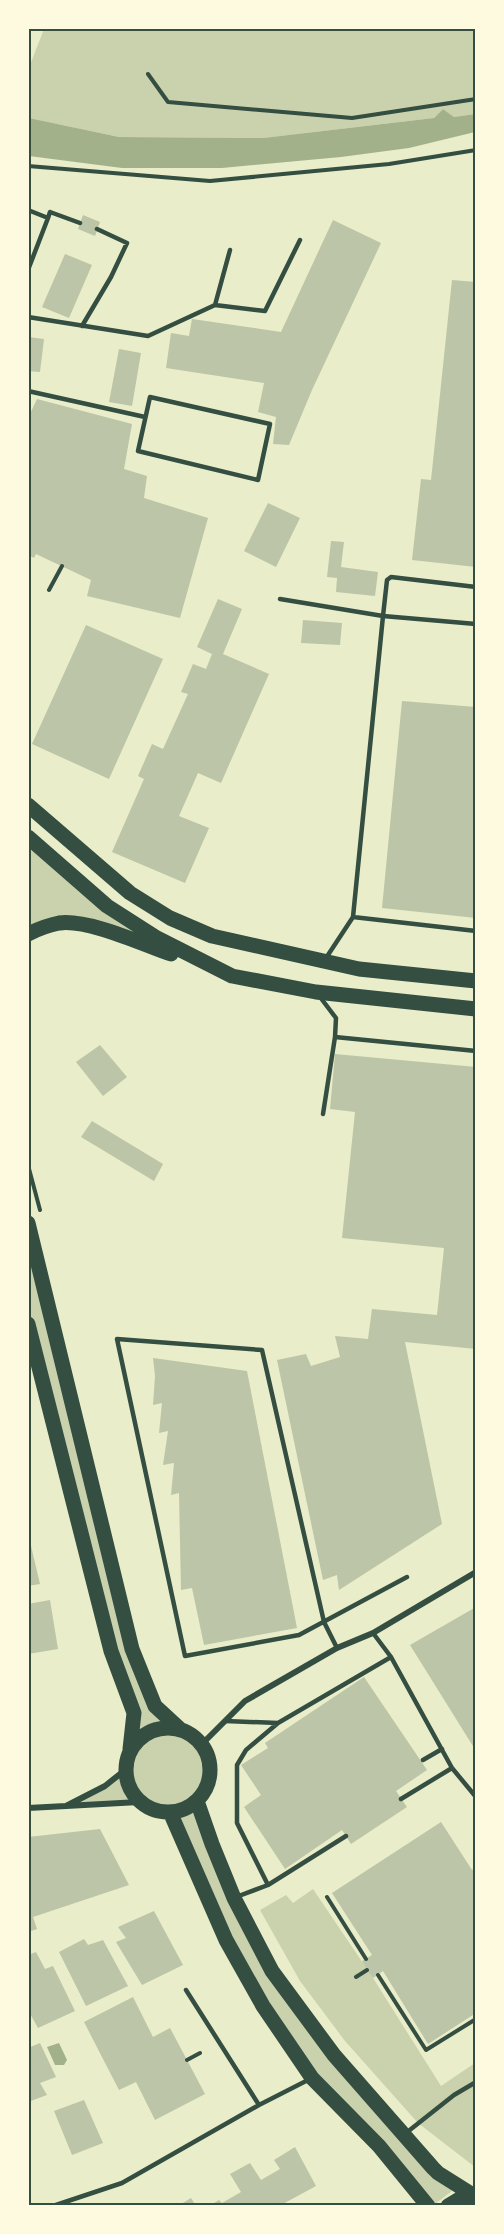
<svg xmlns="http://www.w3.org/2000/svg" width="504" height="2234" font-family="'Golos Text',sans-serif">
	<rect width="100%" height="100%" fill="#e9edc9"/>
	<path fill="#cad2ad" d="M 44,29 L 475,29 L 475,114 L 454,117 L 443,109 L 434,118 L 263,138 L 119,137 L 29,118 L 28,70 Z
		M 28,837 L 157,938 L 93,927 L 29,934 Z
		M 28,1223 L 132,1649 C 139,1665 147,1693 155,1706 C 164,1719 179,1727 192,1735 C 216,1751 212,1780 197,1801 L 272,1971 L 452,2191 L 435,2204 L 418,2193 L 312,2078 L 263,2006 L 170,1813 L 159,1812 L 139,1802 L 66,1806 L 105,1786 L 125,1770 L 130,1749 L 134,1713 L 29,1324 Z
		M 313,1889 L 373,1978 L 441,2086 L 475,2063 L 475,2167 L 418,2123 L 345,2041 L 300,1981 L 260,1910 L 286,1895 L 293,1903 Z"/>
	<path fill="#a3b18a" d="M 443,109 L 454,117 L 475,114 L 475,132 L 409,148 L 341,157 L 222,168 L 122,168 L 29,156 L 29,118 L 119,137 L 263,138 L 434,118 Z
		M 59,2043 L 67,2060 L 64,2065 L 55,2065 L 47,2047 Z"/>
	<path fill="#bcc5a7" d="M 83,215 L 100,222 L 95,236 L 78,229 Z
		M 333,220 L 381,243 L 312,390 L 289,445 L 273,444 L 276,417 L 258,412 L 264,383 L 166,368 L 171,333 L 189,336 L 192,319 L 281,332 Z
		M 65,254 L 92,265 L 69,318 L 42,307 Z
		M 452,280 L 476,282 L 476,567 L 412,560 L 421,479 L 431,480 Z
		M 28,337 L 44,339 L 40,372 L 28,371 Z
		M 119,349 L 141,353 L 132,406 L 109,402 Z
		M 37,399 L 132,424 L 124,469 L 147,476 L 144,498 L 208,518 L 180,618 L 87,596 L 91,580 L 36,554 L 34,558 L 28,555 L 28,418 Z
		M 268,503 L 300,518 L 276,567 L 244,551 Z
		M 331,541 L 344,542 L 341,567 L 378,572 L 375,596 L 336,592 L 337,578 L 327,577 Z
		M 218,599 L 242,609 L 223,654 L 269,674 L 221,783 L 198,773 L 179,816 L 209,828 L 185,883 L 112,852 L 144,779 L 138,776 L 152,744 L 163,749 L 188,694 L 181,692 L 193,664 L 206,669 L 212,654 L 197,647 Z
		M 303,620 L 342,623 L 340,645 L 301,643 Z
		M 86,625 L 163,659 L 109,779 L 32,744 Z
		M 402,701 L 476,707 L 476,918 L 382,908 Z
		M 100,1045 L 127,1077 L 103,1096 L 76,1062 Z
		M 335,1054 L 476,1067 L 476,1349 L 405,1342 L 442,1524 L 339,1590 L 337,1575 L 323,1580 L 277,1360 L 306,1354 L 311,1366 L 340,1357 L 335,1336 L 368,1339 L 372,1309 L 437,1315 L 444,1248 L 342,1238 L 355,1112 L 330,1109 Z
		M 92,1121 L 163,1164 L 154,1181 L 81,1137 Z
		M 153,1358 L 247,1371 L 297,1628 L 204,1645 L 192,1588 L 181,1590 L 179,1493 L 171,1495 L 174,1463 L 163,1465 L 168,1431 L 159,1433 L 162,1403 L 153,1405 L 155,1376 Z
		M 28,1533 L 40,1584 L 28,1586 Z
		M 50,1600 L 58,1649 L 28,1654 L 28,1604 Z
		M 476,1607 L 476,1751 L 410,1645 Z
		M 364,1677 L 427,1770 L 396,1791 L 407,1807 L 351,1844 L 342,1830 L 285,1869 L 244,1807 L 261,1795 L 241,1765 L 268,1748 L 265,1743 Z
		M 441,1822 L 472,1870 L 476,1867 L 476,2013 L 428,2044 L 383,1971 L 373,1978 L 367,1970 L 362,1961 L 372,1955 L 332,1893 Z
		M 100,1829 L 129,1885 L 33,1917 L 37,1929 L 28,1932 L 28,1837 Z
		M 154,1911 L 183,1965 L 142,1985 L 116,1942 L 126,1938 L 118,1927 Z
		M 84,1939 L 88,1945 L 103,1940 L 128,1986 L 86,2006 L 59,1952 Z
		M 36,1952 L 45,1969 L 53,1966 L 75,2011 L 38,2028 L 28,2010 L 28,1955 Z
		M 133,1997 L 153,2037 L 170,2028 L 205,2094 L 155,2120 L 136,2082 L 119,2090 L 84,2022 Z
		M 40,2043 L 56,2077 L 40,2083 L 47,2095 L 28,2102 L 28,2048 Z
		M 84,2100 L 103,2143 L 72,2155 L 54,2111 Z
		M 295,2147 L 316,2186 L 279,2206 L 209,2206 L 219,2200 L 222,2203 L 241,2192 L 230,2174 L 250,2163 L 261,2180 L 280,2169 L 274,2160 Z
		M 191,2198 L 196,2206 L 178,2206 Z"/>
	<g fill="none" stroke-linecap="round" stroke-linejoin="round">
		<path stroke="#344e41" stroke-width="4" d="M 148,74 L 168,102 L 352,118 L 476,99
			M 28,166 L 210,181 L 389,164 L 476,150
			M 49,590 L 62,566
			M 28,1165 L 40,1210
			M 327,1897 L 366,1959
			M 378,1975 L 426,2050 L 476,2019
			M 356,1977 L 367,1970
			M 187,2060 L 200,2053"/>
		<path stroke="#344e41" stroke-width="4.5" d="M 28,210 L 48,218 L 28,270
			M 48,218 L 50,212 L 80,223
			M 215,305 L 230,250
			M 28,317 L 148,336 L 215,305 L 265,311 L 300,240
			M 82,326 L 111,277 L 127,243 L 97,229
			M 28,391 L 145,417
			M 150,397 L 270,424 L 258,480 L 138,451 Z
			M 280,599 L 383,616 L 387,580 L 391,577 L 476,587
			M 353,917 L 476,931
			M 326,958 L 353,917 L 383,616 L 476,624
			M 320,997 L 336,1018 L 335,1037 L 476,1051
			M 323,1114 L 335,1037
			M 373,1633 L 391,1657 L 452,1768 L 476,1797
			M 337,1648 L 324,1622 L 262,1350 L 117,1339 L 185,1656 L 299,1635 L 407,1577
			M 225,1721 L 278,1723
			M 423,1760 L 442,1749
			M 401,1799 L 452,1768
			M 268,1885 L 237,1823 L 237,1765 L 246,1750 L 278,1723 L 391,1657
			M 236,1897 L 268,1885 L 346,1836
			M 186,1990 L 259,2105
			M 406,2133 L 454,2095 L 476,2082
			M 53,2206 L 122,2183 L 259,2105 L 308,2080"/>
		<path stroke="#344e41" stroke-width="6" d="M 202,1744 L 245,1701 L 337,1648 L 373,1633 L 476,1572
			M 125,1770 L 105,1786 L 66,1806 L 139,1802
			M 28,1808 L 66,1806"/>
		<path stroke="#344e41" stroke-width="15" d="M 28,805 L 130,893 L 170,918 L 212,936 L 359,969 L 476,981
			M 28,837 L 107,906 L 157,938 L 232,976 L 316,992 L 476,1009
			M 28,934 C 38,929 49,925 59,923 C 89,919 142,944 171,954
			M 28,1223 L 132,1649 L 155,1706 L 180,1729
			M 28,1324 L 111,1651 L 134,1713 L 130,1749
			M126 1770a42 42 0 1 1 84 0a42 42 0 1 1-84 0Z
			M 197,1801 L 212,1844 L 234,1898 L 272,1971 L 334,2055 L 433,2168 L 438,2173 L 473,2195
			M 170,1812 L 226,1940 L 263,2006 L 312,2078 L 379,2146 L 428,2206
			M 448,2206 L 463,2197 L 476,2195"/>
	</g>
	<rect width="504" height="2234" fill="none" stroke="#fefae0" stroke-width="60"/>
	<rect x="30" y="30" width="444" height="2174" fill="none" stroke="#344e41" stroke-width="2"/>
</svg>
